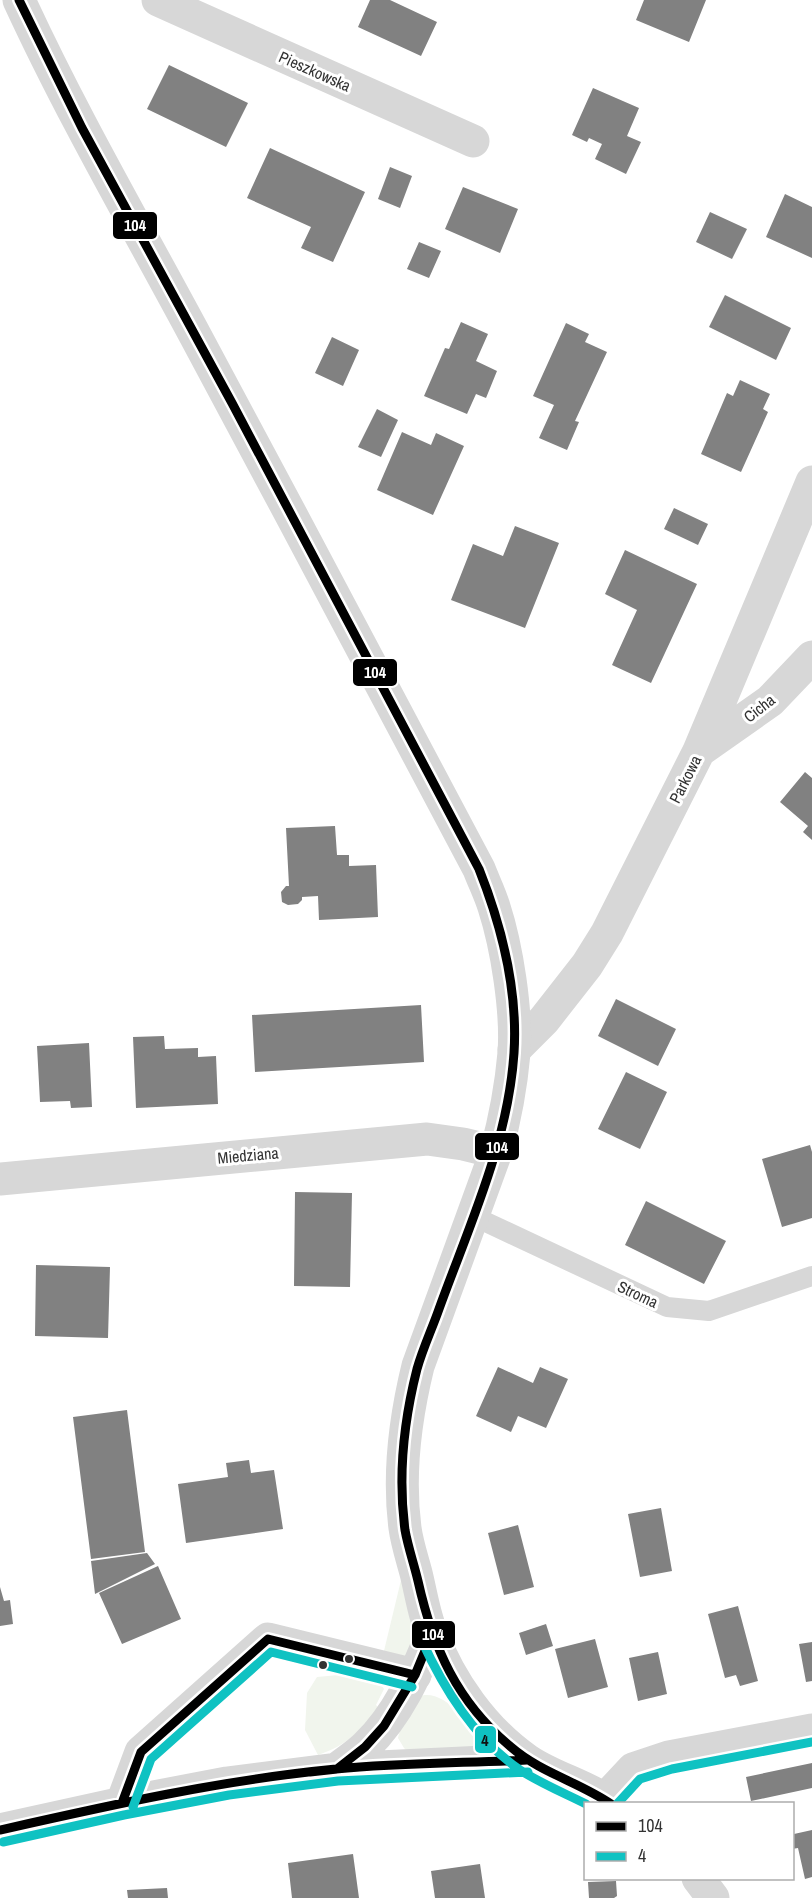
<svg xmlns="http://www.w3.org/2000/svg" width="812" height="1898" font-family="'Archivo Narrow',sans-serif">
	<rect width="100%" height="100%" fill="#fff"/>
	<path fill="#f1f5ed" d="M 402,1576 L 415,1619 L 414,1644 L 405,1658 L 383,1655 Z
		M 349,1674 L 370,1674 L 368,1681 L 380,1683 L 384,1689 L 376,1705 L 380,1709 C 359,1731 348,1745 318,1755 L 305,1730 L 307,1693 L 317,1677 Z
		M 424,1695 C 449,1693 468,1725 482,1741 L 482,1745 L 477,1749 L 407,1751 L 404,1748 L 398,1738 C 401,1726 412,1700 424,1695 Z"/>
	<path fill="#818181" d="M 370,0 L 390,0 L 437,22 L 421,56 L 358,27 Z
		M 644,0 L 706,0 L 689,42 L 636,20 Z
		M 169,65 L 248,103 L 226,147 L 147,109 Z
		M 593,88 L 639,108 L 627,136 L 641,142 L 626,174 L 595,159 L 602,144 L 589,138 L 587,142 L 572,135 Z
		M 270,148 L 365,192 L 333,262 L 301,248 L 311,227 L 247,198 Z
		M 390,167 L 412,176 L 400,208 L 378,199 Z
		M 463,187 L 518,209 L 500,253 L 445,229 Z
		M 785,194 L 812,207 L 812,258 L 766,237 Z
		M 710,212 L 747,229 L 732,259 L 696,242 Z
		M 419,242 L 441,251 L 429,278 L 407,269 Z
		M 725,295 L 791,328 L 776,360 L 709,327 Z
		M 461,322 L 488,334 L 476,361 L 497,371 L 486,398 L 476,394 L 467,414 L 424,396 L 445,348 L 449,349 Z
		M 566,323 L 589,334 L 585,342 L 607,352 L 575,421 L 579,422 L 567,450 L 539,438 L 554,405 L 533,396 Z
		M 332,337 L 359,350 L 343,386 L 315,373 Z
		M 740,380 L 770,394 L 763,409 L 768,412 L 741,472 L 701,454 L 727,393 L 733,396 Z
		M 377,409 L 398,420 L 381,457 L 358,447 Z
		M 402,432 L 431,445 L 436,433 L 464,446 L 433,515 L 377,490 Z
		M 674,508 L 708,524 L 698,545 L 664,529 Z
		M 515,526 L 559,543 L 525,628 L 451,600 L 473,544 L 503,556 Z
		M 625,550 L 697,584 L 651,683 L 612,665 L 637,610 L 605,594 Z
		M 805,772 L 812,778 L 812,840 L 803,832 L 808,826 L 780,802 Z
		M 335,826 L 337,855 L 349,855 L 349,866 L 376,865 L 378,917 L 319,920 L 318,896 L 302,897 L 302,900 L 298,904 L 288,905 L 282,902 L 281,892 L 286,886 L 289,886 L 286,828 Z
		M 616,999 L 676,1029 L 658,1066 L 598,1036 Z
		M 421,1005 L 424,1062 L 255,1072 L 252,1015 Z
		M 164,1036 L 165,1049 L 198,1048 L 198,1057 L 216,1056 L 218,1104 L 136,1108 L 133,1037 Z
		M 89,1043 L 92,1107 L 71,1108 L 70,1101 L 40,1102 L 37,1046 Z
		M 626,1072 L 667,1092 L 640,1149 L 598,1129 Z
		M 810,1145 L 812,1152 L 812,1218 L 782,1227 L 762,1159 Z
		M 295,1192 L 352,1193 L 350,1287 L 294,1286 Z
		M 646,1201 L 726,1241 L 704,1284 L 625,1245 Z
		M 36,1265 L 110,1267 L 108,1338 L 35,1336 Z
		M 498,1367 L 533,1383 L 540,1367 L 568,1379 L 546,1428 L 518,1416 L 511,1432 L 476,1416 Z
		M 127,1410 L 145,1552 L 91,1559 L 73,1417 Z
		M 249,1460 L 251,1473 L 274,1470 L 283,1529 L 186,1543 L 178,1484 L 228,1477 L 226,1463 Z
		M 661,1508 L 672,1571 L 640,1577 L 628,1514 Z
		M 518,1525 L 534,1587 L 504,1595 L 488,1533 Z
		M 147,1553 L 155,1564 L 95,1594 L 91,1561 Z
		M 158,1566 L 181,1619 L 122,1644 L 99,1593 Z
		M 0,1587 L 4,1601 L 10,1600 L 13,1624 L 0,1626 Z
		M 738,1606 L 758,1681 L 740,1686 L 736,1675 L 725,1678 L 708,1614 Z
		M 546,1624 L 553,1646 L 526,1655 L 519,1633 Z
		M 595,1639 L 608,1687 L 568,1698 L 555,1649 Z
		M 812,1642 L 812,1681 L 806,1682 L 799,1644 Z
		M 658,1652 L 667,1694 L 638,1701 L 629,1658 Z
		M 812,1763 L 812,1788 L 751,1801 L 746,1777 Z
		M 792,1829 L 794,1834 L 812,1830 L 812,1877 L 805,1879 L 798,1848 L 792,1849 Z
		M 353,1854 L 359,1898 L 292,1898 L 288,1863 Z
		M 480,1864 L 485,1898 L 435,1898 L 431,1871 Z
		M 616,1881 L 617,1896 L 614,1898 L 589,1898 L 588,1882 Z
		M 167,1888 L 168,1898 L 128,1898 L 127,1890 Z"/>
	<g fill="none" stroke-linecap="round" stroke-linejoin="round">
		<path stroke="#d7d7d7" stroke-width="20" d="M 473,1216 L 667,1307 L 709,1311 L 812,1276"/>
		<path stroke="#d7d7d7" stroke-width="33" d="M 158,0 L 473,141
			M 699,751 L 770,701 L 812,657
			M 514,1050 L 544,1020 L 587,965 L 607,933 L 699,751 L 812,482
			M 0,1179 L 427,1139 L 463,1144 L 496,1152
			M 605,1799 L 633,1769 L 669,1757 L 812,1730
			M 122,1803 L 141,1752 L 268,1639 L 415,1675"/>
		<path stroke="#d7d7d7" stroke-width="33" d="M 19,0 C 72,115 136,225 196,337 C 291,514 385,691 479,869 C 484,882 490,894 494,907 C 507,947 517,1012 514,1053 C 511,1087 505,1119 496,1152 L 418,1366 C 405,1419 398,1474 405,1528 C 407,1543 412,1558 416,1573 C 421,1593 424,1615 432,1634 C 450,1682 484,1730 527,1760 C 553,1778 586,1785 612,1804
			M 337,1769 C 347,1761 358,1754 366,1746 C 398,1715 416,1674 432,1634
			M 0,1830 L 122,1803 L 227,1783 L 337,1769 L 527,1760
			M 698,1878 L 713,1898"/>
		<g stroke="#fff" stroke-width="14">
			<path id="bus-1" d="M 19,0 L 82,128 L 232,403 L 479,869 C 502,927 518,990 514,1053 C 508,1143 469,1226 439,1309 C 432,1329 423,1348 417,1369 C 404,1420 398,1477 405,1530 C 408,1547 414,1564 418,1581 C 433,1648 457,1702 511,1747 C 541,1773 579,1782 611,1804
				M 310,1772 L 337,1769 L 365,1747 L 384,1726 L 415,1675 L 432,1634
				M 122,1803 L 141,1752 L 268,1639 L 415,1675
				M 0,1830 C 111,1805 222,1780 336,1769 C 399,1763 464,1763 527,1760"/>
		</g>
		<g stroke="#fff" stroke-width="14">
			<path id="bus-2" d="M 421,1639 C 444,1689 474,1738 520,1770 C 540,1783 564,1793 586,1804
				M 617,1804 L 640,1779 L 672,1769 L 812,1742
				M 133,1807 L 151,1759 L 271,1652 L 412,1687
				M 3,1842 L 124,1815 L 229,1795 L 338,1781 L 528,1772"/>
		</g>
		<use href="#bus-1" stroke="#000" stroke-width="9"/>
		<use href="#bus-2" stroke="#0fc2c2" stroke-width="9"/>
	</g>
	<g fill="#333" stroke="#fff" stroke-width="2">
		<circle cx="349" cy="1659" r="5"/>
		<circle cx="323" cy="1665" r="5"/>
	</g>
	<g text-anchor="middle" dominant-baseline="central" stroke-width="6" stroke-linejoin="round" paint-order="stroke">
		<g font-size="16" fill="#333" stroke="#fff">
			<text transform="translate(315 71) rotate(24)">Pieszkowska</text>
			<text transform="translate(759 708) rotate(-38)">Cicha</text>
			<text transform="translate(685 779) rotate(-63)">Parkowa</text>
			<text transform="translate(248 1155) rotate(-5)">Miedziana</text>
			<text transform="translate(638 1294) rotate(25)">Stroma</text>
		</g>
	</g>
	<g stroke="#fff" stroke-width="2">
		<rect x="112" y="211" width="46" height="29" rx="6" fill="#000"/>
		<rect x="352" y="658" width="46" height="29" rx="6" fill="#000"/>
		<rect x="474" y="1132" width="46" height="29" rx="6" fill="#000"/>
		<rect x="411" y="1620" width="45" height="29" rx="6" fill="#000"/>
		<rect x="474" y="1725" width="23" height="29" rx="6" fill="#0fc2c2"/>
	</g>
	<g font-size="16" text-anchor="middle" font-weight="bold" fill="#fff">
		<text x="135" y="231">104</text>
		<text x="375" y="678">104</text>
		<text x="497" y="1153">104</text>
		<text x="433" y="1640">104</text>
	</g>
	<g font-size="16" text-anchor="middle" font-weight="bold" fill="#111">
		<text x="485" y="1746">4</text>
	</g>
	<rect x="584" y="1802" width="210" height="78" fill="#ffffff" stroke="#adadad" stroke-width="1.5"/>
	<rect x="596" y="1822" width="30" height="9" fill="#000000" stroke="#adadad" stroke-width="1.5"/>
	<text x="638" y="1832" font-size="18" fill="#333333">104</text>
	<rect x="596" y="1852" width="30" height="9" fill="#0fc2c2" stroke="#adadad" stroke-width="1.5"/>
	<text x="638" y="1862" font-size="18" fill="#333333">4</text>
</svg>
